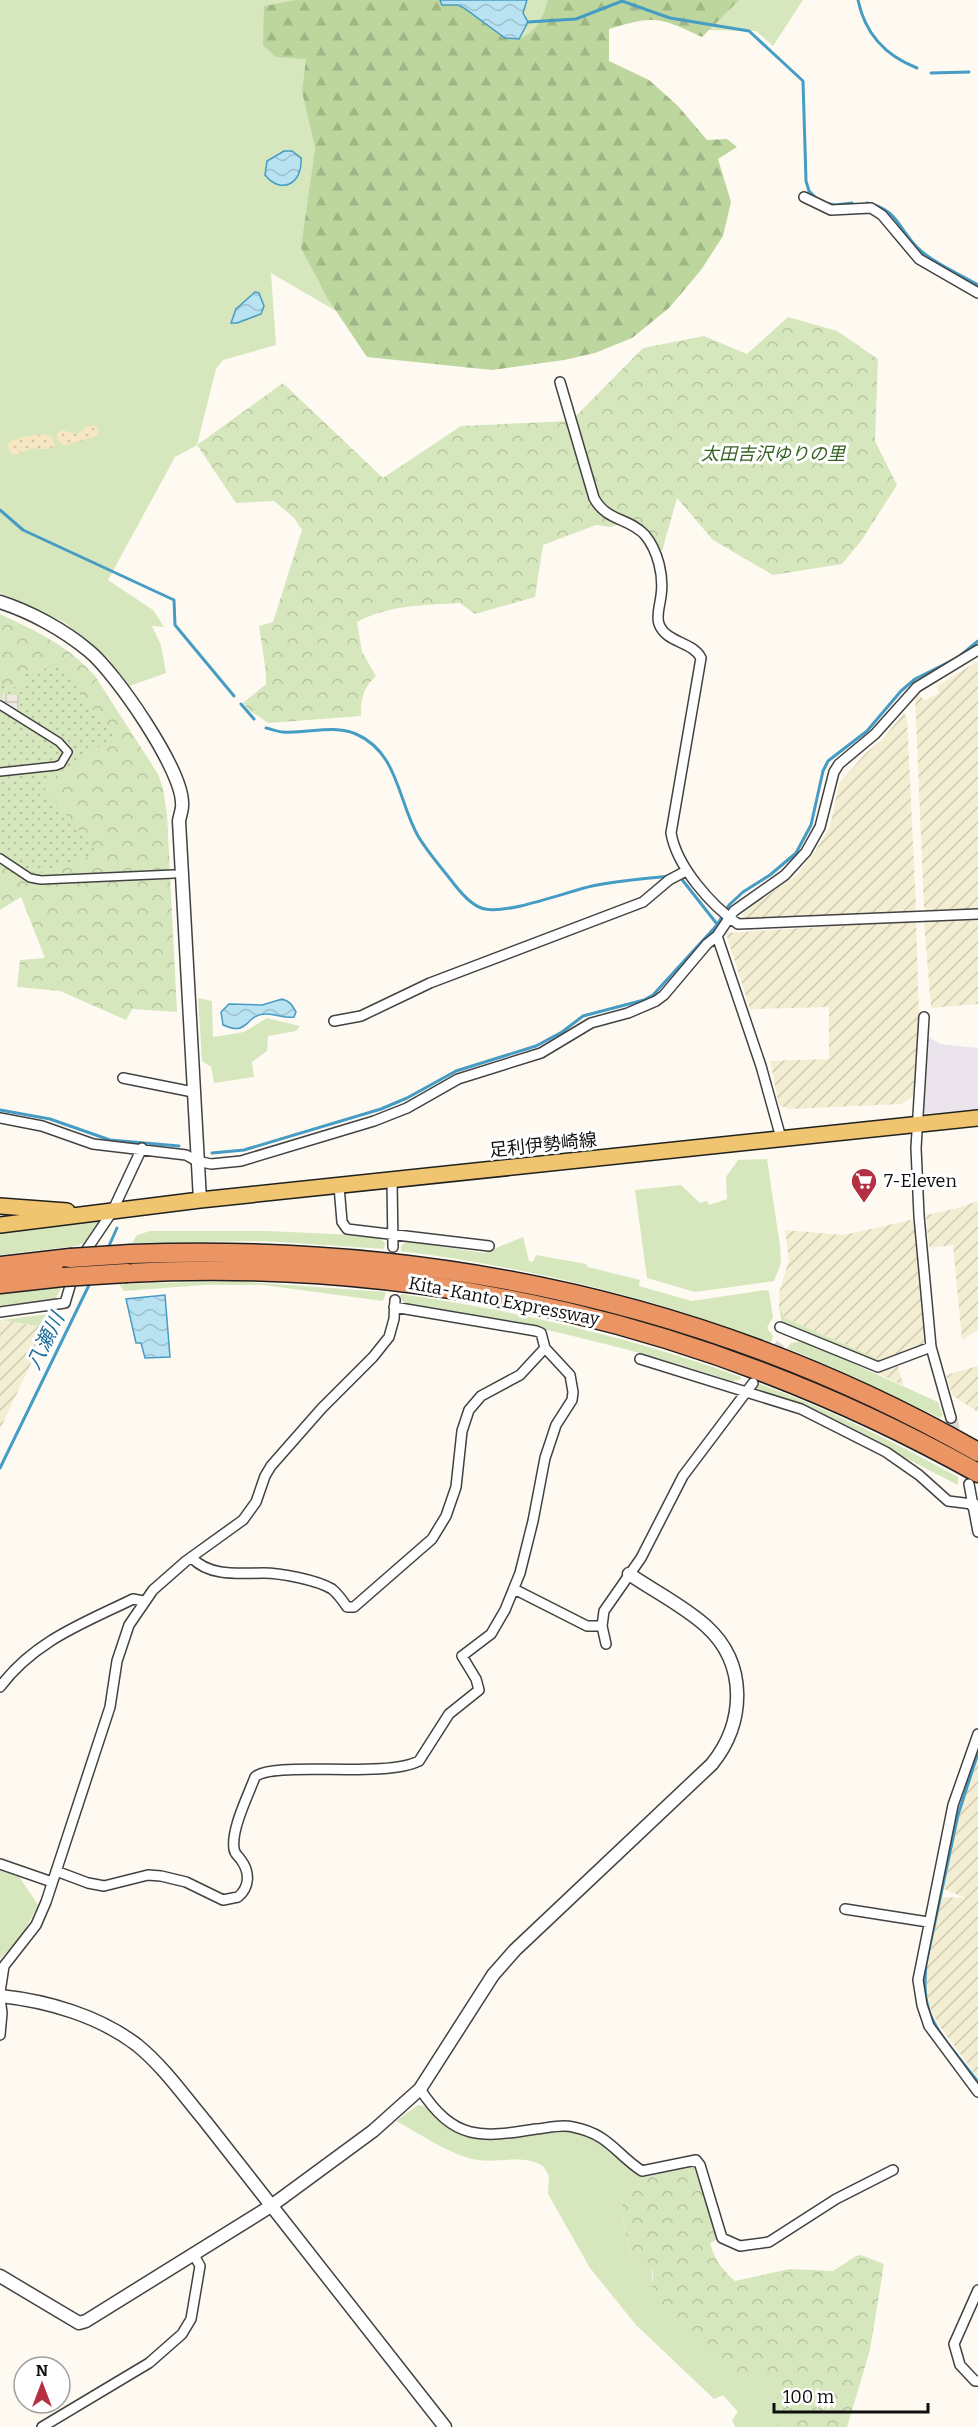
<svg xmlns="http://www.w3.org/2000/svg" width="978" height="2427" font-family="Bitter,'Noto Sans JP',serif">
	<defs>
		<pattern id="farmland-furrows" width="10" height="10" patternUnits="userSpaceOnUse" patternTransform="scale(1.5)"><rect width="10" height="10" fill="#f3edd2"/><path d="M-1 1l2-2M0 10L10 0M9 11l2-2" fill="none" stroke="#cfcab3"/></pattern>
		<pattern id="forest-firs" width="22" height="20" patternUnits="userSpaceOnUse" patternTransform="scale(1.5)"><rect width="22" height="20" fill="#bcd69d"/><path d="M5 1l3.5 6h-7zM16 11l3.5 6h-7z" fill="#a0b686"/></pattern>
		<pattern id="sand-dots" width="8" height="8" patternUnits="userSpaceOnUse" patternTransform="scale(1.5)"><rect width="8" height="8" fill="#f6e6c1"/><path d="M2 2h.1M6 6h.1" fill="none" stroke="#d2c4a5" stroke-width="1.8" stroke-linecap="round"/></pattern>
		<pattern id="park-crowns" width="20" height="18" patternUnits="userSpaceOnUse" patternTransform="scale(1.5)"><rect width="20" height="18" fill="#d6e7bd"/><path d="M2 6a3 3 0 1 1 6 0M12 15a3 3 0 1 1 6 0" fill="none" stroke="#b6c5a1"/></pattern>
		<pattern id="garden-dots" width="8" height="8" patternUnits="userSpaceOnUse" patternTransform="scale(1.5)"><rect width="8" height="8" fill="#d6e7bd"/><path d="M2 2h.1M6 6h.1" fill="none" stroke="#b6c5a1" stroke-width="1.8" stroke-linecap="round"/></pattern>
		<pattern id="plaza-grid" width="8" height="8" patternUnits="userSpaceOnUse" patternTransform="scale(1.5)"><rect width="8" height="8" fill="#eee9e0"/><path d="M0 4h8M4 0v8" fill="none" stroke="#cbc7bf"/></pattern>
		<pattern id="water-waves" width="16" height="10" patternUnits="userSpaceOnUse" patternTransform="scale(1.5)"><rect width="16" height="10" fill="#b9e2f2"/><path d="M0 5q4-4 8 0t8 0" fill="none" stroke="#9ec1ce"/></pattern>
	</defs>
	<rect width="100%" height="100%" fill="#fefaf1"/>
	<path fill="#ebe4ec" d="M 927,1036 L 940,1044 L 978,1048 L 978,1109 L 925,1114 L 920,1110 Z"/>
	<path fill="url(#farmland-furrows)" d="M 978,661 L 978,909 L 927,911 L 924,908 L 915,696 L 920,695 L 924,701 L 939,693 L 937,686 Z
		M 904,713 L 907,718 L 916,906 L 914,912 L 747,921 L 742,913 L 797,875 L 816,850 L 830,827 L 839,783 L 866,753 L 882,740 Z
		M 978,918 L 978,1004 L 931,1008 L 924,920 Z
		M 916,921 L 919,1017 L 913,1096 L 902,1104 L 789,1109 L 779,1105 L 770,1061 L 829,1059 L 829,1007 L 750,1009 L 726,933 Z
		M 978,1201 L 978,1330 L 962,1340 L 953,1245 L 929,1248 L 926,1215 L 958,1208 Z
		M 915,1219 L 925,1339 L 922,1346 L 883,1361 L 785,1318 L 779,1306 L 779,1293 L 789,1260 L 785,1230 L 844,1235 Z
		M 0,1320 L 48,1328 L 0,1429 Z
		M 897,1364 L 904,1386 L 875,1372 Z
		M 978,1366 L 978,1412 L 953,1396 L 946,1375 Z
		M 978,1759 L 978,2078 L 937,2022 L 929,2006 L 926,1971 L 942,1897 L 966,1898 L 944,1889 L 959,1816 Z"/>
	<path fill="#d6e7bd" d="M 0,0 L 803,0 L 773,46 L 756,31 L 703,30 L 631,6 L 574,42 L 302,92 L 315,148 L 302,248 L 336,311 L 271,273 L 276,345 L 223,360 L 216,369 L 197,445 L 175,457 L 108,580 L 153,610 L 164,627 L 152,626 L 161,645 L 166,673 L 127,687 L 109,659 L 64,622 L 0,593 Z
		M 198,998 L 212,1001 L 213,1037 L 244,1032 L 267,1018 L 300,1026 L 296,1031 L 268,1036 L 267,1051 L 252,1062 L 254,1077 L 214,1083 L 211,1067 L 202,1061 Z
		M 767,1159 L 780,1246 L 781,1263 L 774,1281 L 695,1292 L 647,1278 L 635,1190 L 681,1185 L 700,1203 L 707,1201 L 709,1205 L 727,1199 L 726,1177 L 738,1160 Z
		M 101,1221 L 101,1224 L 84,1243 L 77,1246 L 0,1255 L 0,1233 Z
		M 150,1231 L 267,1231 L 377,1236 L 385,1243 L 384,1249 L 263,1241 L 132,1243 L 137,1235 Z
		M 523,1237 L 529,1261 L 533,1262 L 536,1255 L 586,1264 L 588,1267 L 640,1280 L 639,1286 L 692,1301 L 766,1290 L 769,1291 L 773,1317 L 767,1328 L 773,1336 L 771,1343 C 651,1297 527,1267 401,1251 L 401,1246 L 406,1241 L 484,1253 Z
		M 235,1281 L 386,1292 L 383,1301 L 263,1285 L 205,1285 L 124,1291 L 119,1284 Z
		M 62,1287 L 55,1300 L 0,1307 L 0,1294 Z
		M 401,1294 C 518,1311 630,1337 741,1377 L 740,1380 L 732,1381 C 623,1345 517,1321 404,1303 L 400,1298 Z
		M 779,1306 L 785,1318 L 883,1361 L 875,1363 L 782,1324 Z
		M 47,1314 L 55,1314 L 48,1328 L 2,1320 Z
		M 803,1341 L 938,1402 L 943,1415 L 940,1418 L 852,1376 L 787,1348 L 791,1343 Z
		M 760,1384 C 829,1409 894,1442 958,1477 L 958,1485 L 810,1409 L 755,1388 Z
		M 0,1869 L 18,1875 L 38,1905 L 23,1934 L 0,1959 Z
		M 418,2105 L 424,2106 L 450,2128 L 471,2138 L 491,2140 L 571,2129 L 613,2144 L 638,2174 L 645,2177 L 623,2200 L 621,2211 L 631,2257 L 647,2259 L 652,2265 L 653,2296 L 807,2281 L 816,2427 L 735,2427 L 732,2420 L 738,2412 L 723,2395 L 714,2399 L 636,2325 L 590,2268 L 548,2194 L 549,2176 L 543,2166 C 524,2154 499,2163 478,2160 C 449,2155 421,2134 396,2121 Z"/>
	<path fill="url(#forest-firs)" d="M 296,0 L 440,0 L 442,5 L 458,5 L 464,8 L 513,40 C 535,37 543,18 548,0 L 739,0 L 702,37 C 659,17 655,15 609,29 L 609,61 L 649,80 L 678,106 L 707,140 L 727,139 L 737,147 L 718,159 L 731,202 L 723,236 L 701,270 L 669,308 L 632,338 L 595,353 L 564,360 L 492,370 L 367,357 L 328,299 L 301,248 L 315,148 L 302,92 L 306,59 L 276,57 L 263,45 L 264,6 Z"/>
	<path fill="url(#sand-dots)" d="M 88,426 L 97,426 L 99,434 C 88,441 76,440 64,446 L 57,439 L 57,433 L 62,430 L 77,434 Z
		M 44,434 L 52,437 L 55,446 C 43,452 41,447 31,449 C 23,450 21,455 12,455 L 8,447 L 9,442 L 22,437 Z"/>
	<path fill="url(#park-crowns)" d="M 788,317 L 837,331 L 878,359 L 875,441 L 897,485 L 861,541 L 842,564 L 773,575 L 713,540 L 677,498 L 662,551 L 620,524 L 610,527 L 596,525 L 543,545 L 535,597 L 475,614 L 460,603 C 425,605 388,605 357,622 L 362,652 L 376,676 C 363,688 361,698 361,716 L 269,723 L 250,711 L 243,703 L 266,684 L 266,673 L 259,626 L 273,622 L 302,530 L 294,518 L 274,501 L 236,503 L 197,445 L 283,383 L 383,478 L 461,426 L 571,421 L 643,348 L 704,336 L 747,354 Z
		M 0,614 C 36,631 69,646 95,676 L 158,774 L 163,788 L 167,814 L 177,1012 L 132,1009 L 126,1020 L 60,991 L 17,987 L 20,960 L 45,958 L 21,897 L 0,910 Z
		M 690,2167 L 694,2167 L 718,2239 L 710,2243 C 715,2261 722,2269 735,2281 L 790,2269 L 833,2271 L 856,2256 L 861,2255 L 884,2264 L 870,2350 L 847,2427 L 777,2427 L 777,2386 L 754,2376 L 732,2376 C 709,2357 671,2332 656,2306 C 643,2283 670,2263 631,2257 L 621,2211 L 623,2200 L 645,2177 Z"/>
	<path fill="url(#garden-dots)" d="M 58,663 L 114,737 L 42,785 L 98,854 L 36,873 L 27,872 L 0,854 L 0,686 L 23,688 L 25,670 L 42,670 Z"/>
	<path fill="url(#plaza-grid)" d="M 3,694 L 19,695 L 18,715 L 1,706 Z"/>
	<path fill="url(#water-waves)" stroke="#459cc4" stroke-width="1.5" d="M 440,0 L 527,0 L 523,13 L 528,22 L 519,39 L 505,38 L 464,8 L 458,5 L 442,5 Z
		M 284,151 L 292,151 L 301,158 C 303,184 281,195 265,175 L 267,161 Z
		M 255,292 L 259,293 L 264,306 L 261,314 L 237,323 L 231,323 L 236,309 Z
		M 282,999 C 290,1001 292,1005 296,1012 L 294,1017 C 284,1019 275,1013 265,1014 C 244,1015 250,1037 223,1025 L 221,1012 L 229,1004 L 262,1005 Z
		M 165,1295 L 170,1357 L 145,1358 L 141,1343 L 136,1343 L 126,1299 Z"/>
	<g fill="none" stroke-linecap="round" stroke-linejoin="round">
		<path stroke="#459cc4" stroke-width="3" d="M 858,0 C 865,34 886,56 917,68
			M 528,22 L 576,19 L 622,1 L 670,18 L 749,31 L 803,81 L 806,181 L 809,191 L 817,199
			M 931,73 L 969,72
			M 825,203 L 835,205 L 852,203
			M 867,203 C 899,209 899,232 921,251 C 937,265 960,274 978,285
			M 0,510 L 23,530 L 174,600 L 175,625 L 234,696
			M 961,655 L 978,641
			M 241,704 L 254,719
			M 266,728 C 271,729 278,732 283,732 C 308,734 332,724 356,734 C 398,752 398,801 418,836 C 428,853 442,868 454,884 C 461,893 473,907 485,909 C 509,914 566,892 592,886 C 617,881 643,879 669,876
			M 680,877 L 717,924
			M 0,1110 L 50,1119 L 110,1140 L 179,1146
			M 212,1153 L 244,1150 L 381,1109 L 407,1098 L 456,1071 L 536,1046 L 562,1032 L 583,1016 L 644,1000 L 653,995 L 717,925 L 729,905 L 743,892 L 770,875 L 796,853 L 811,825 L 823,771 L 828,761 L 867,731 L 901,691 L 915,679 L 953,660
			M 108,1248 L 117,1228
			M 0,1468 L 91,1281
			M 978,1753 L 958,1815 L 926,1964 C 925,1978 924,1993 928,2007 C 934,2032 963,2061 978,2082"/>
		<path stroke="#dad7cf" stroke-width="9" stroke-dasharray="9 4.5" stroke-linecap="butt" d="M 760,1373 L 782,1341"/>
		<path stroke="#dad7cf" stroke-width="12" stroke-dasharray="12 6" stroke-linecap="butt" d="M 951,1418 L 958,1445"/>
		<g stroke="#424242" stroke-width="10">
			<path id="pedestrian" d="M 0,705 L 59,742 L 68,752 L 61,764 L 56,766 L 0,772
				M 0,858 L 30,878 L 41,880 L 174,874"/>
		</g>
		<g stroke="#424242" stroke-width="12">
			<path id="minor" d="M 804,197 L 831,210 L 871,208 L 882,215 L 919,259 L 978,293
				M 560,382 L 594,498 C 607,522 628,517 645,535 C 658,551 664,576 661,596 C 660,605 656,616 659,624 C 666,643 692,641 701,658 L 671,833 C 677,867 711,905 738,924 L 978,914
				M 717,936 L 761,1066 L 781,1138
				M 924,1017 L 916,1148 L 919,1216 L 931,1347 L 951,1418
				M 334,1021 L 361,1016 L 430,983 L 643,902 L 669,880 L 686,871
				M 123,1078 L 193,1092
				M 0,1118 L 42,1126 L 93,1144 L 186,1155 L 197,1161 L 211,1164 L 241,1161 L 374,1121 L 407,1108 L 458,1079 L 541,1053 L 591,1023 L 628,1013 L 656,1001 L 664,995 L 707,944 L 717,936 L 734,911 L 785,875 L 806,852 L 820,827 L 834,772 L 839,764 L 875,734 L 917,687 L 978,650
				M 392,1181 L 393,1247
				M 339,1186 L 342,1222 L 347,1229 L 489,1246
				M 81,1258 L 112,1212 L 142,1148
				M 0,1312 L 65,1303 L 73,1276
				M 780,1327 L 878,1367 L 931,1347
				M 640,1359 L 801,1409 L 886,1452 L 919,1475 L 948,1501 L 972,1504
				M 969,1484 L 978,1532
				M 192,1558 C 210,1577 240,1573 263,1573 C 281,1573 317,1580 332,1589 C 338,1594 343,1601 347,1607 L 354,1607 L 432,1539 L 446,1516 L 456,1487 L 462,1431 L 469,1410 L 481,1396 L 520,1375 L 545,1348
				M 514,1589 L 587,1626 L 602,1626
				M 606,1644 L 602,1626 L 604,1611 L 641,1558 L 683,1476 L 753,1383
				M 0,1687 C 34,1641 84,1623 133,1599 L 143,1601
				M 978,1734 L 953,1805 L 918,1980 L 922,2005 L 929,2026 L 978,2092
				M 0,1864 L 52,1882
				M 56,1871 L 88,1883 L 104,1886 L 148,1875 L 161,1876 L 186,1882 L 223,1900 L 238,1897 C 250,1887 250,1872 241,1860 C 238,1855 235,1855 234,1849 C 231,1829 248,1796 255,1777 C 273,1760 384,1779 419,1761 L 449,1714 L 479,1690 L 476,1679 L 462,1656 L 491,1634 L 505,1610 L 520,1573 L 533,1521 L 545,1458 L 556,1425 L 572,1400 L 573,1392 L 570,1375 L 545,1348 L 541,1333 L 536,1331 L 394,1307
				M 845,1909 L 928,1922
				M 0,1992 L 4,1966 L 36,1925 L 46,1902 L 110,1707 L 117,1661 L 129,1625 L 153,1590 L 186,1561 L 243,1520 L 256,1502 L 265,1476 L 271,1466 L 322,1408 L 373,1357 L 389,1337 L 394,1319 L 395,1300
				M 0,1998 L 2,2013 L 0,2035
				M 420,2089 C 454,2141 481,2138 536,2129 C 548,2128 562,2124 573,2127 C 609,2134 616,2154 642,2171 L 696,2160 L 700,2165 L 722,2238 L 740,2246 L 769,2242 L 836,2199 L 893,2170
				M 978,2290 L 954,2344 L 960,2365 L 975,2381 L 978,2381
				M 42,2427 L 149,2363 L 182,2334 L 191,2319 L 200,2266 L 194,2255"/>
		</g>
		<g stroke="#424242" stroke-width="15">
			<path id="tertiary" d="M 0,602 C 31,612 64,630 89,651 C 115,672 182,769 182,803 C 183,808 180,815 179,821 L 200,1200
				M 972,1504 L 978,1508
				M 0,1996 C 48,2001 99,2016 137,2045 C 163,2066 184,2096 205,2121 L 445,2427
				M 0,2276 L 79,2323 L 86,2321 L 271,2206 L 373,2131 L 420,2089 L 493,1975 L 515,1950 L 712,1764 C 745,1723 748,1664 706,1626 C 684,1606 654,1591 629,1574"/>
		</g>
		<g stroke="#202020" stroke-width="18">
			<path id="primary" d="M 0,1206 L 67,1211
				M 0,1225 L 200,1200 L 978,1118"/>
		</g>
		<g stroke="#202020" stroke-width="21">
			<path id="motorway" d="M 131,1254 C 430,1243 717,1303 978,1452
				M 0,1266 L 70,1258
				M 127,1273 C 428,1257 715,1326 978,1473
				M 0,1284 L 63,1277"/>
		</g>
		<use href="#pedestrian" stroke="#fff" stroke-width="7"/>
		<use href="#minor" stroke="#fff" stroke-width="9"/>
		<use href="#tertiary" stroke="#fff" stroke-width="12"/>
		<use href="#primary" stroke="#efc570" stroke-width="15"/>
		<use href="#motorway" stroke="#ea9563" stroke-width="18"/>
		<g stroke="#202020" stroke-width="21" stroke-linecap="butt">
			<path id="motorway-bridge" d="M 70,1258 L 131,1254
				M 63,1277 L 127,1273"/>
		</g>
		<use href="#motorway-bridge" stroke="#ea9563" stroke-width="18"/>
	</g>
	<defs>
		<g id="supermarket-pin" transform="scale(1.35)"><path d="M0 17L-7.5 6A9.5 9.5 0 1 1 7.5 6Z" fill="#b53042" stroke="#fff"/><path d="M-6-5.5h2.5l.6 2H6L4.5 2H-2.5L-4.4-4H-6ZM-1.5 3.2a1.3 1.3 0 1 0 .1 0ZM3 3.2a1.3 1.3 0 1 0 .1 0Z" fill="#fff"/></g>
	</defs>
	<g fill-rule="evenodd">
		<use href="#supermarket-pin" x="864" y="1181"/>
	</g>
	<g text-anchor="middle" dominant-baseline="central" stroke-width="6" stroke-linejoin="round" paint-order="stroke">
		<g font-size="18" font-style="italic" fill="#366223" stroke="#fff">
			<text x="773" y="454">太田吉沢ゆりの里</text>
		</g>
		<g font-size="18" fill="#0f0f0f" stroke="#fff">
			<text transform="translate(543 1145) rotate(-6)">足利伊勢崎線</text>
			<text transform="translate(504 1301) rotate(11)">Kita-Kanto Expressway</text>
		</g>
		<g font-size="18" fill="#0f0f0f" stroke="#fff" text-anchor="start">
			<text x="884" y="1181">7-Eleven</text>
		</g>
		<g font-size="20" font-style="italic" fill="#206e98" stroke="#fff">
			<text transform="translate(45 1341) rotate(-64)">八瀬川</text>
		</g>
	</g>
	<g transform="translate(42 2385)"><circle r="28" fill="#ffffff" stroke="#9f9f9f" stroke-width="1.5"/>
	<path d="M0-4.5L10 22L0 15L-10 22Z" fill="#b53042"/>
	<text y="-9" font-size="16" font-weight="bold" text-anchor="middle" fill="#0f0f0f">N</text>
	</g>
	<path d="M774 2403v9h154v-9" fill="none" stroke="#0f0f0f" stroke-width="3"/>
	<text x="783" y="2403" font-size="18" fill="#0f0f0f" stroke="#ffffff" stroke-width="4.5" paint-order="stroke">100 m</text>
</svg>
